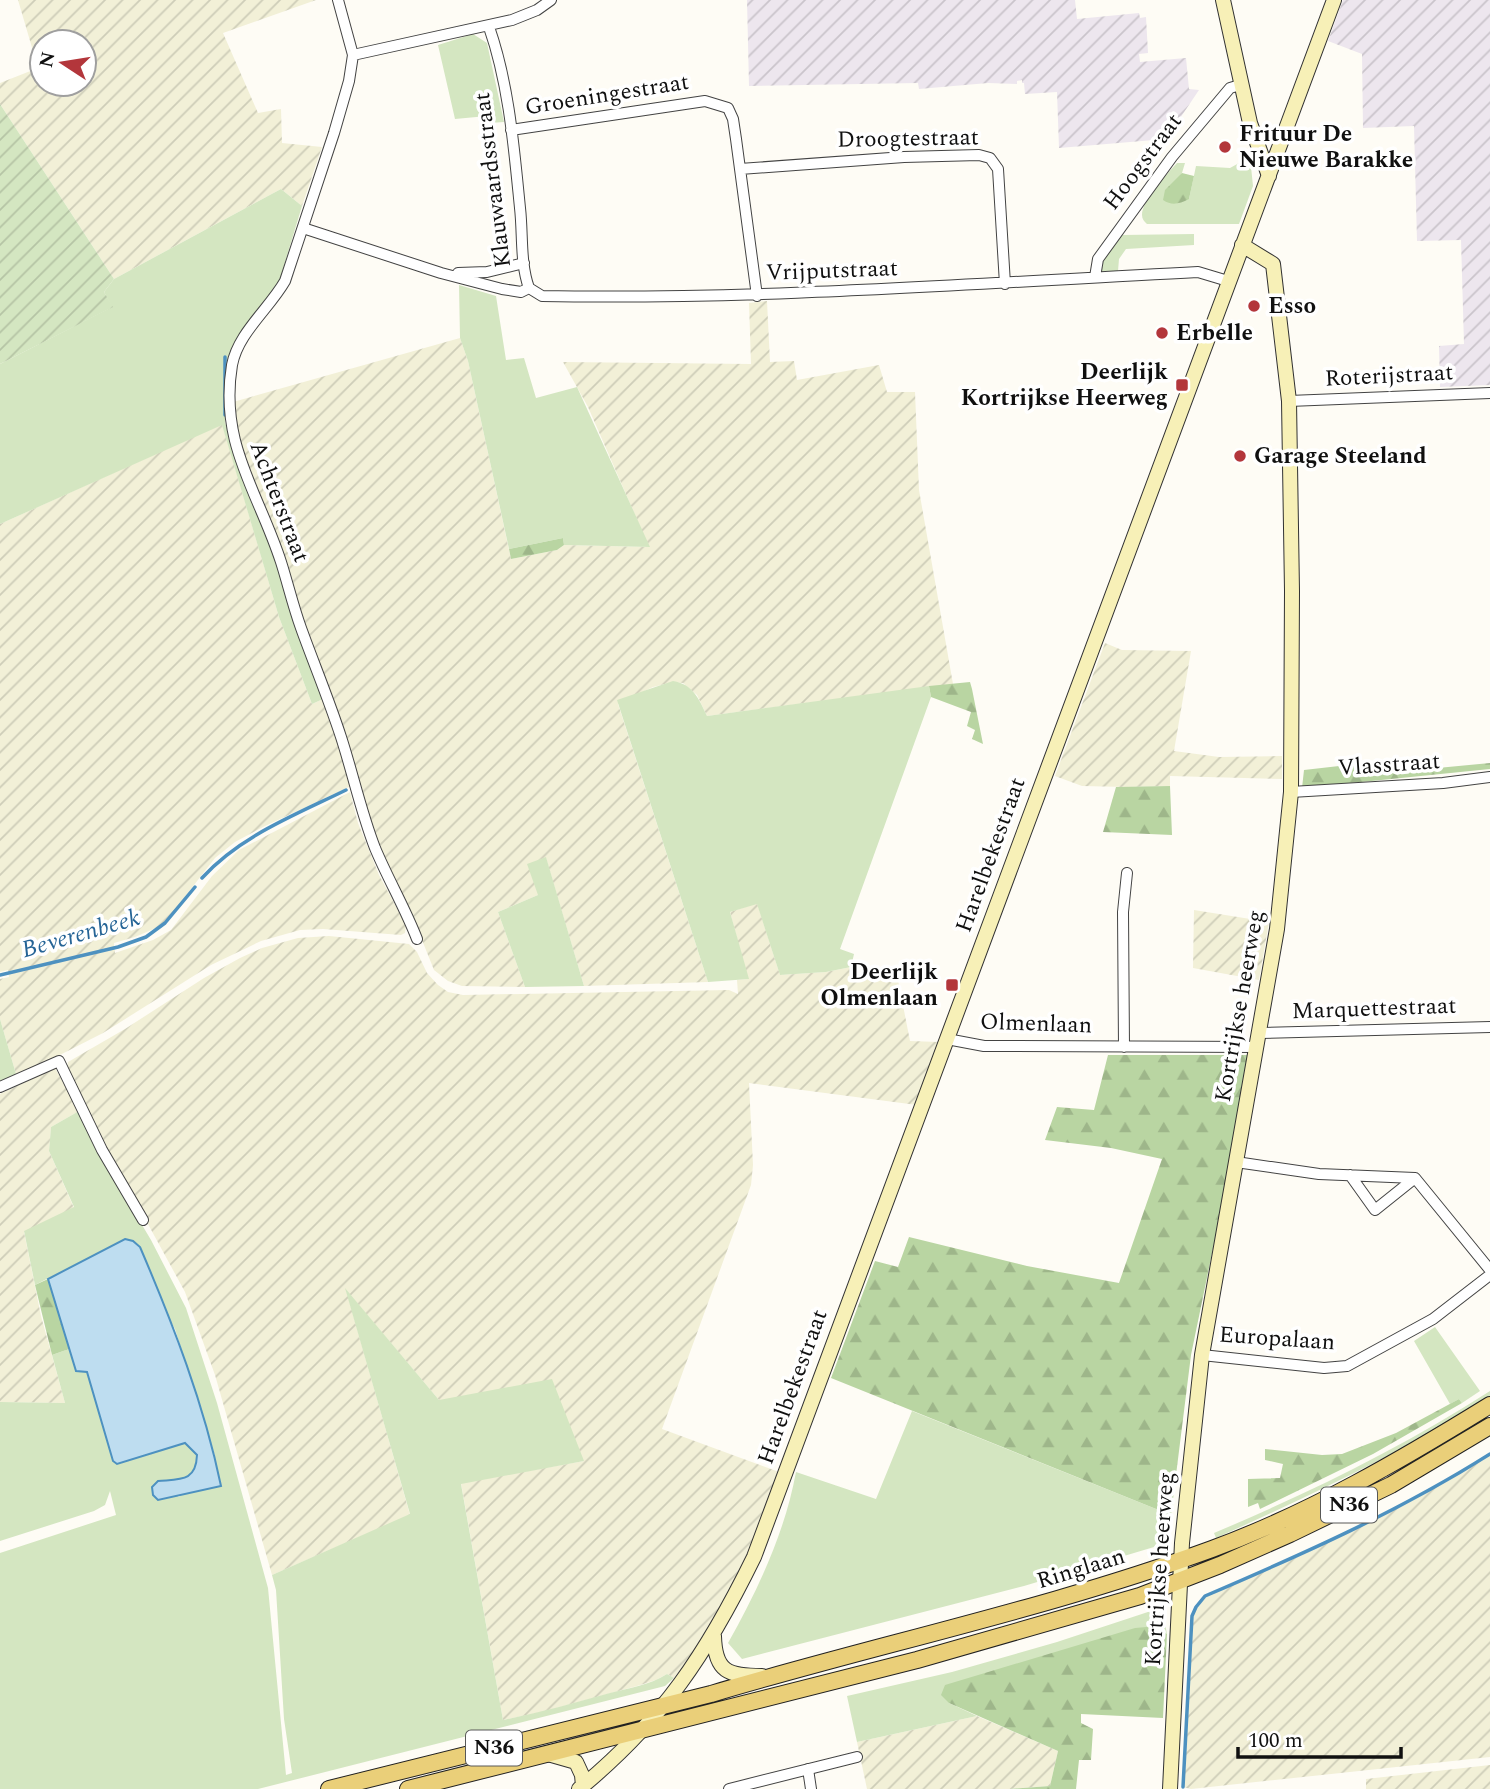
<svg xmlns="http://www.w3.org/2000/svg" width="1490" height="1789" font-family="Spectral,serif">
	<defs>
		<pattern id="industrial-furrows" width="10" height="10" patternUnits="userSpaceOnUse" patternTransform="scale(1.75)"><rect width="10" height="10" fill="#ede6ee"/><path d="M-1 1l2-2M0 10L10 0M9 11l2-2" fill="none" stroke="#cac4cb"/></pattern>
		<pattern id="farmland-furrows" width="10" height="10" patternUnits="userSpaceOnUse" patternTransform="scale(1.75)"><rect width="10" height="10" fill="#f2f0d7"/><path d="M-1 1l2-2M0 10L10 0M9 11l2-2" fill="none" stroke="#cecdb8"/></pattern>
		<pattern id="forest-firs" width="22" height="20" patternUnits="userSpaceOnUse" patternTransform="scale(1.75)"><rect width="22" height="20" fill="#b9d5a2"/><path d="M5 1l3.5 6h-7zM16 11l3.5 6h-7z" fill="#9eb68a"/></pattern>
		<pattern id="garden-furrows" width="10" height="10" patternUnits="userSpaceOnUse" patternTransform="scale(1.75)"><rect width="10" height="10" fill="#d4e6c1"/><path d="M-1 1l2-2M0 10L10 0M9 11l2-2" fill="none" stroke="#b5c4a5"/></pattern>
	</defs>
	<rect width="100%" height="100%" fill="#fefcf5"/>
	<path fill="url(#industrial-furrows)" d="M 747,0 L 1075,0 L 1077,19 L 1139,13 L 1140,18 L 1146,17 L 1148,53 L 1139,54 L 1140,62 L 1186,58 L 1189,89 L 1199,90 L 1166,139 L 1059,148 L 1057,92 L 1025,94 L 1024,83 L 1022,83 L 1022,80 L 1017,81 L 1017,84 L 988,83 L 919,89 L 918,83 L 749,86 Z
		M 1343,0 L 1490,0 L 1490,385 L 1440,387 L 1439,346 L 1464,344 L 1461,240 L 1417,241 L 1414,126 L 1363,128 L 1362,54 L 1328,41 Z"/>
	<path fill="url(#farmland-furrows)" fill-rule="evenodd" d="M 18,0 L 316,0 L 223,33 L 258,113 L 281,109 L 282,143 L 322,147 L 302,206 L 281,189 L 114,279 L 0,104 L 0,83 L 38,68 ZM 42,42 L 84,42 L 84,84 L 42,84 Z
		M 767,301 L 770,362 L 794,361 L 797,380 L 879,365 L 887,392 L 915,392 L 919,490 L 953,684 L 707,716 L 697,695 L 683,683 L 673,682 L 653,687 L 618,704 L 708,982 L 584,986 L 546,858 L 538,895 L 498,912 L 525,987 L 462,986 L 448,981 L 434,970 L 412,915 L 373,835 L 242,456 L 233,402 L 460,338 L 468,361 L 511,559 L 557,550 L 564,545 L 649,547 L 588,407 L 563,362 L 751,364 L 749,303 Z
		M 222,424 L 279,617 L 312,704 L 323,699 L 351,786 L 263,827 L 235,842 L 215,858 L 163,925 L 135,937 L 114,943 L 115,953 L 153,940 L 171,930 L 212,876 L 239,850 L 350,792 L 358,823 L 379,875 L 406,925 L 405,933 L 401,935 L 323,929 L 300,930 L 261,941 L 211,965 L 103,1033 L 50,1060 L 16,1074 L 0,1019 L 0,979 L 9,977 L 8,970 L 0,972 L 0,524 Z
		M 1105,643 L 1122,650 L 1191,651 L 1174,751 L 1219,757 L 1282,756 L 1282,779 L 1170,776 L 1170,786 L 1126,787 L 1082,786 L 1055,776 Z
		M 757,903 L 780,975 L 826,972 L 851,967 L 861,968 L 898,980 L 910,1041 L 939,1042 L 917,1105 L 749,1083 L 753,1165 L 751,1185 L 662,1429 L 779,1472 L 746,1559 L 718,1612 L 699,1645 L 674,1678 L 667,1674 L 656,1680 L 637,1686 L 542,1712 L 503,1720 L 461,1483 L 584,1461 L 439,1400 L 346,1290 L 410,1515 L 272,1575 L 215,1375 L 185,1292 L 100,1136 L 67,1068 L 68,1062 L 125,1029 L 204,978 L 240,958 L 262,948 L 298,938 L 329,936 L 409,944 L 417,952 L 427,973 L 438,985 L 448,992 L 463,995 L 729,990 L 738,994 L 737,980 L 748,979 L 730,912 Z
		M 1194,910 L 1269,922 L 1259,980 L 1193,968 Z
		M 55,1068 L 79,1111 L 51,1127 L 49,1151 L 74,1208 L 24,1232 L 41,1316 L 65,1403 L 0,1402 L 0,1094 Z
		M 1490,1454 L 1490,1757 L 1191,1789 L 1183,1787 L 1192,1616 L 1196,1607 L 1205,1596 L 1300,1556 L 1402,1506 Z
		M 977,1716 L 1058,1751 L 1050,1786 L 1009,1789 L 867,1789 L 857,1742 Z
		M 1490,1765 L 1490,1789 L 1366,1789 L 1366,1779 Z"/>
	<path fill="#d4e6c1" d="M 473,34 L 487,43 L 504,122 L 489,123 L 487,116 L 455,119 L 438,45 Z
		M 1250,157 L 1253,186 L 1239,224 L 1147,224 C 1144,221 1142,219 1142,215 C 1142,200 1167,174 1177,163 L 1185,163 L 1182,173 L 1177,180 L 1189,199 L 1196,166 L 1230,168 Z
		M 281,189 L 302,206 L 280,279 L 256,314 L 227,368 L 225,422 L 235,456 L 271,545 L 323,699 L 312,704 L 279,617 L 222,425 L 0,524 L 0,364 L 112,307 L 104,292 L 114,279 Z
		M 1194,234 L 1194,245 L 1126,249 L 1119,259 L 1118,271 L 1102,272 L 1100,262 L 1122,235 Z
		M 459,285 L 496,296 L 506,360 L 524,358 L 536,398 L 577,387 L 650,547 L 564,545 L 563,538 L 509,549 L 468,361 L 460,338 Z
		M 673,681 C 693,684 699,699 707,716 L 929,686 L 931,697 L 840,949 L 854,954 L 851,967 L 826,972 L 780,975 L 757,904 L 730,912 L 749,979 L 708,982 L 617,700 Z
		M 546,857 L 584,986 L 525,987 L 498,912 L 538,895 L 527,864 Z
		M 0,1019 L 16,1074 L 0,1081 Z
		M 79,1111 L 111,1173 L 151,1240 L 186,1308 L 217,1403 L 268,1588 L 286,1775 L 292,1773 L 284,1719 L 276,1590 L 272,1575 L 410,1514 L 345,1288 L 439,1400 L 552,1379 L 584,1461 L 461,1484 L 503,1720 C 539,1713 574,1703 610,1693 C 629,1688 650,1685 667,1674 L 674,1678 L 665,1686 L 258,1789 L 0,1789 L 0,1553 L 116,1515 L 110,1491 L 105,1505 L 94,1511 L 0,1541 L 0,1402 L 65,1403 L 52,1355 L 69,1349 L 76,1370 L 87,1371 L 113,1461 L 117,1464 L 185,1443 L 197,1455 C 196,1482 180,1479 158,1481 L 179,1497 L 215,1456 L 175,1329 L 125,1239 L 35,1285 L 24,1231 L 74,1207 L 49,1151 L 51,1127 Z
		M 1435,1327 L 1480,1391 L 1462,1403 L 1459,1399 L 1450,1404 L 1414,1341 Z
		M 1490,1391 L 1490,1396 C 1403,1452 1310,1496 1216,1538 L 1214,1533 C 1309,1493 1403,1447 1490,1391 Z
		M 912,1411 L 1171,1515 L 1166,1530 L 1154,1547 L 1024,1586 L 742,1659 L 728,1643 C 758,1590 785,1532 796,1472 L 876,1499 Z
		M 1157,1609 L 1163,1613 L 1167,1634 L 1163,1628 L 949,1703 L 977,1716 L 857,1742 L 847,1696 L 952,1672 L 1057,1642 Z"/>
	<path fill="url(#forest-firs)" d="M 1182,173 L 1194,176 L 1189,199 C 1179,204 1172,206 1163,200 L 1165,190 Z
		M 563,538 L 564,545 L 557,550 L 511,559 L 509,549 Z
		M 970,682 L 972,689 L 983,744 L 972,739 L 975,730 L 967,726 L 971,712 L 931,697 L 929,686 Z
		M 1383,761 L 1385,773 L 1490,763 L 1490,769 L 1302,788 L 1304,770 Z
		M 1170,786 L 1172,835 L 1103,832 L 1116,787 Z
		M 1108,1055 L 1248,1055 L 1223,1200 L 1191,1355 L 1171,1515 L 831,1378 L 875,1261 L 898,1267 L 909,1237 L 1027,1266 L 1119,1283 L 1162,1159 L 1111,1148 L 1045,1140 L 1057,1107 L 1094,1110 Z
		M 48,1279 L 69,1349 L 52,1355 L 35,1285 Z
		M 1459,1399 L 1462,1403 L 1373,1454 L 1260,1509 L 1258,1503 L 1248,1507 L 1248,1479 L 1280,1478 L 1283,1464 L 1265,1460 L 1265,1449 L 1322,1455 L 1342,1454 L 1396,1433 Z
		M 1158,1626 L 1167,1634 L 1163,1718 L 1081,1714 L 1081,1723 L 1093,1729 L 1091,1760 L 1079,1760 L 1076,1789 L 1009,1789 L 1050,1786 L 1058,1751 L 949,1703 L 941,1695 L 945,1685 L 1135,1628 Z"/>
	<path fill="url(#garden-furrows)" d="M 0,104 L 114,279 L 104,292 L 113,307 L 0,364 Z"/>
	<path fill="#beddf0" stroke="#4d91c0" stroke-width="2" d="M 125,1239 L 133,1241 L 140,1247 C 173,1324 204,1404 221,1486 L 158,1500 L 153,1495 L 152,1487 L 158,1481 C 180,1479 196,1482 197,1455 L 185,1443 L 117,1464 L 113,1461 L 87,1372 L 76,1371 L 48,1279 Z"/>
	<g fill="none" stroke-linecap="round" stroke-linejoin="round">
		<path stroke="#4d91c0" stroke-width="3.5" d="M 225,415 L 225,357
			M 202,878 C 240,836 295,815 346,790
			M 0,975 L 118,947 L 146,937 L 165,923 L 195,887
			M 1183,1787 L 1192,1616 L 1196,1607 L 1205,1596 C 1303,1554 1400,1511 1490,1454"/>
		<g stroke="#434343" stroke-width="12">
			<path id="street" d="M 338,0 L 353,55 L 349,81 L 334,133 L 285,281 C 269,309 238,333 232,365 C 219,444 258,491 281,562 C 288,584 293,606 301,628 C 314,664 329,700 341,737 C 353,774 361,812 375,848 C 388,879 405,908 417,939
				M 489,27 C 509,84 514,148 520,208 C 523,234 520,263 529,288
				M 353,55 L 512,20 L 537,10 L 551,0
				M 511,130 L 705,101 L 728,108 L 733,119 L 736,139 L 757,296
				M 740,169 L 904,157 L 979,155 L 990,158 L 998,169 L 1005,284
				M 303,228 L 441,273 L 502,289 L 521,292 L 529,288 L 542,296 C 761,300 979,283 1198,272 L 1228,281
				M 458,273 L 487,272 L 524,263
				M 1095,277 L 1098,259 L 1172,157 L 1230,88 L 1240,85
				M 1289,401 L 1490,393
				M 1291,792 L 1443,783 L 1490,777
				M 1260,1033 L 1490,1027
				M 947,1039 L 984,1046 L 1257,1047
				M 1124,1047 L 1123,912 L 1127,873
				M 0,1087 L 59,1061 L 102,1150 L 143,1220
				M 1236,1162 L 1319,1174 L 1415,1178 L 1490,1270
				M 1350,1175 L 1375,1210 L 1415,1178
				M 1202,1355 L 1324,1368 L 1347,1366 L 1433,1319 L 1490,1275
				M 808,1769 L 811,1789
				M 729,1789 L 857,1757"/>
		</g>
		<g stroke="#323232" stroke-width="16">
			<path id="secondary" d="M 1223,0 L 1250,123 L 1269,176
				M 714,1636 C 715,1672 728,1676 762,1676
				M 548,1754 L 576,1762 L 582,1775 L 583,1786
				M 579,1789 C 663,1720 707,1653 754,1557 L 1334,0
				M 1170,1789 L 1182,1543 L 1202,1355 L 1277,929 L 1291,792 L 1292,591 L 1289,401 L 1273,264 L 1242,245"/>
		</g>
		<g stroke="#212121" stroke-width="18">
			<path id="primary" d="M 329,1789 L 711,1694 C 878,1644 1048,1609 1212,1549 C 1310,1513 1401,1460 1490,1405
				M 408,1789 L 917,1660 L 1140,1596 L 1220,1565 L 1290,1534 L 1391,1485 L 1490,1426"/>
		</g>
		<use href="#street" stroke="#fff" stroke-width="10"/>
		<use href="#secondary" stroke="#f7f0b7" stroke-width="14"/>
		<use href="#primary" stroke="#eacf79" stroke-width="16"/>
	</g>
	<g fill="#b3363b" stroke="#fff" stroke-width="2.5">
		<circle cx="1225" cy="147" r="7"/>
		<circle cx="1254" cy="306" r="7"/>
		<circle cx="1162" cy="333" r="7"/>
		<rect x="1175" y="378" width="14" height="14" rx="3.5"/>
		<circle cx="1240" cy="456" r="7"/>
		<rect x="945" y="978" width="14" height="14" rx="3.5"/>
	</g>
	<g text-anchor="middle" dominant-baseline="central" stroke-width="7" stroke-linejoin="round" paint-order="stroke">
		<g fill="#fff" stroke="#585858" stroke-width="2">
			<rect x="1321" y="1487.5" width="56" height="35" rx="5"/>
			<rect x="466" y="1730.5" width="56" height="35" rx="5"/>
		</g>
		<g font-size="21" font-weight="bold" fill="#101010">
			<text x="1349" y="1505">N36</text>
			<text x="494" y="1748">N36</text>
		</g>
		<g font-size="23" fill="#101010" stroke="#fff">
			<text transform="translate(607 95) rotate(-9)">Groeningestraat</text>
			<text transform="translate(908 139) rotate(-1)">Droogtestraat</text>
			<text transform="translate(1143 162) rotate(-53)">Hoogstraat</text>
			<text transform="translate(493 180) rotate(-97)">Klauwaardsstraat</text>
			<text transform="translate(832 271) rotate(-2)">Vrijputstraat</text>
			<text transform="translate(1389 376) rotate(-3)">Roterijstraat</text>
			<text transform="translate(279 502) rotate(69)">Achterstraat</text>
			<text transform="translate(1389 765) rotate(-4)">Vlasstraat</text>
			<text transform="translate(991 855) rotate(-70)">Harelbekestraat</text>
			<text transform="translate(1240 1006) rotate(-80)">Kortrijkse heerweg</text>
			<text transform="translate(1374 1009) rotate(-2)">Marquettestraat</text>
			<text transform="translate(1036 1024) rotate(2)">Olmenlaan</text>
			<text transform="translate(1277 1339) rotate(4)">Europalaan</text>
			<text transform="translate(793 1387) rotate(-70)">Harelbekestraat</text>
			<text transform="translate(1081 1569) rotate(-17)">Ringlaan</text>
			<text transform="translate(1160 1569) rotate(-86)">Kortrijkse heerweg</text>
		</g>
		<g font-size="23" font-weight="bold" fill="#101010" stroke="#fff" text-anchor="start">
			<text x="1239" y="134">Frituur De<tspan x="1239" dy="26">Nieuwe Barakke</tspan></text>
			<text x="1268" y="306">Esso</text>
			<text x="1176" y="333">Erbelle</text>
			<text x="1168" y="372" text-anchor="end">Deerlijk<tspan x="1168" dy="26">Kortrijkse Heerweg</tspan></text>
			<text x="1254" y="456">Garage Steeland</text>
			<text x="938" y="972" text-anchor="end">Deerlijk<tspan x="938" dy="26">Olmenlaan</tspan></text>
		</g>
		<g font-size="24" font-style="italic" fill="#256496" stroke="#fff">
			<text transform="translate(81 934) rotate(-16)">Beverenbeek</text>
		</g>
	</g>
	<g transform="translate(63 63) rotate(282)"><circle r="33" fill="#ffffff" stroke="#9f9f9f" stroke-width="2"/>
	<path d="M0-5L12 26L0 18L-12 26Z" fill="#b3363b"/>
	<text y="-10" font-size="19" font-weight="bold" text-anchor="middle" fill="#101010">N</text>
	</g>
	<path d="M1238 1747v10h163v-10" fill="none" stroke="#101010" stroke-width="3.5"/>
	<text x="1248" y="1747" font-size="21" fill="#101010" stroke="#ffffff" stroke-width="5" paint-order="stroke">100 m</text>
</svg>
